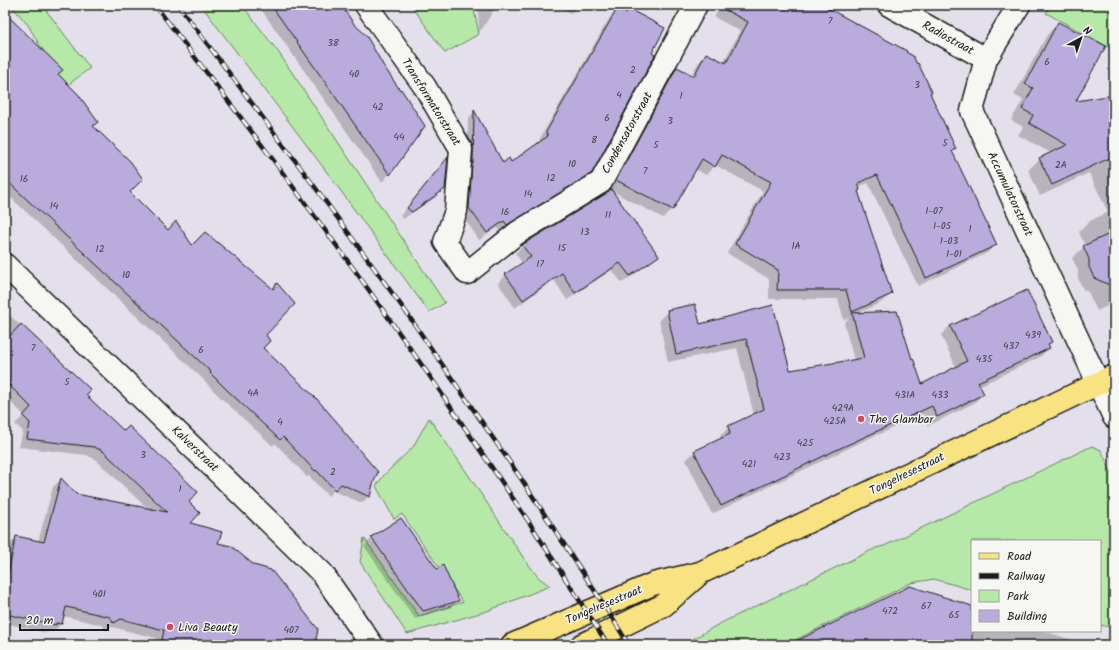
<svg xmlns="http://www.w3.org/2000/svg" width="1119" height="650" font-family="Kalam,sans-serif">
	<rect width="100%" height="100%" fill="#e4e0eb"/>
	<filter id="ink" filterUnits="userSpaceOnUse"><feTurbulence type="fractalNoise" baseFrequency=".025" numOctaves="2"/><feDisplacementMap in="SourceGraphic" scale="8" xChannelSelector="R" yChannelSelector="G"/><feConvolveMatrix kernelMatrix="1 2 1 2 8 2 1 2 1" color-interpolation-filters="sRGB"/></filter>
	<g filter="url(#ink)">
		<path fill="#b6e8a8" stroke="#698262" d="M 11,5 L 42,5 L 90,68 L 64,88 L 28,25 Z
			M 201,5 L 242,5 L 279,53 L 445,303 L 429,312 L 332,179 Z
			M 411,5 L 473,5 L 479,34 L 445,53 Z
			M 1050,5 L 1114,5 L 1114,50 L 1046,13 Z
			M 429,418 L 465,470 L 523,557 L 538,577 L 550,586 L 487,611 L 407,634 L 360,562 L 364,538 L 419,616 L 463,602 L 402,514 L 394,519 L 376,486 L 384,475 L 413,447 Z
			M 1092,446 L 1101,450 L 1114,478 L 1114,628 L 1100,625 L 1100,541 L 972,541 L 972,590 L 934,579 L 911,583 L 785,645 L 690,645 L 688,642 L 719,624 L 876,548 L 884,546 Z"/>
		<path fill="#0003" d="M 258,5 L 340,5 L 423,126 L 389,174 L 382,182 Z
			M 478,5 L 497,5 L 484,26 L 479,32 Z
			M 555,5 L 578,5 L 571,13 Z
			M 721,5 L 820,5 L 929,93 L 955,148 L 951,152 L 996,244 L 987,253 L 918,286 L 868,183 L 858,187 L 857,192 L 891,294 L 882,302 L 857,314 L 911,360 L 921,385 L 956,367 L 941,335 L 950,326 L 1026,291 L 1051,342 L 1047,345 L 1049,348 L 1040,357 L 979,386 L 983,394 L 974,403 L 928,426 L 923,414 L 878,435 L 878,434 L 712,514 L 686,460 L 695,451 L 720,440 L 720,436 L 729,427 L 754,415 L 737,348 L 668,362 L 659,320 L 668,311 L 699,325 L 772,306 L 789,371 L 854,360 L 844,323 L 849,318 L 844,320 L 838,299 L 769,299 L 769,279 L 727,253 L 763,191 L 715,165 L 706,175 L 695,169 L 672,209 L 663,218 L 608,189 L 668,77 L 677,68 L 691,76 L 698,63 L 707,54 L 723,63 L 740,31 L 714,17 Z
			M 949,5 L 963,5 L 958,10 Z
			M 618,10 L 624,14 L 628,10 L 663,28 L 591,172 L 583,180 L 500,231 L 497,228 L 479,240 L 462,215 L 467,170 L 468,119 L 474,112 L 502,164 L 510,163 L 540,142 L 539,140 L 610,17 Z
			M 1058,23 L 1074,102 L 1114,96 L 1114,303 L 1097,311 L 1088,292 L 1083,289 L 1078,278 L 1078,270 L 1072,258 L 1085,246 L 1079,232 L 1090,221 L 1108,212 L 1089,173 L 1040,196 L 1028,170 L 1040,159 L 1051,153 L 1018,135 L 1023,127 L 1011,120 L 1023,100 L 1014,95 L 1047,35 Z
			M 5,73 L 57,74 L 92,126 L 129,192 L 168,231 L 192,247 L 272,290 L 277,285 L 262,348 L 340,430 L 369,496 L 362,503 L 333,491 L 328,496 L 309,476 L 307,477 L 275,443 L 273,446 L 220,397 L 204,381 L 204,380 L 5,192 Z
			M 447,160 L 444,189 L 436,197 L 403,219 L 400,216 L 440,166 Z
			M 523,246 L 657,255 L 650,263 L 622,283 L 612,270 L 567,300 L 554,280 L 515,308 L 498,283 L 506,275 L 523,264 L 515,253 Z
			M 5,311 L 89,390 L 84,395 L 188,502 L 189,524 L 217,544 L 314,645 L 155,645 L 156,638 L 112,627 L 106,631 L 102,625 L 63,616 L 61,624 L 53,632 L 48,631 L 47,633 L 5,623 L 5,545 L 9,545 L 17,537 L 38,542 L 53,487 L 61,479 L 75,495 L 148,509 L 95,459 L 86,455 L 19,447 L 23,431 L 15,424 L 24,415 L 5,397 Z
			M 400,519 L 458,601 L 450,608 L 415,619 L 364,546 L 372,538 Z
			M 972,607 L 972,631 L 1044,631 L 1087,645 L 790,645 Z"/>
		<path fill="#b9abdb" stroke="#1c1c1c" d="M 271,5 L 341,5 L 354,24 L 366,35 L 383,65 L 400,90 L 401,89 L 425,126 L 390,175 Z
			M 716,5 L 822,5 L 907,51 L 906,52 L 913,56 L 917,64 L 918,63 L 932,92 L 930,93 L 956,149 L 952,151 L 997,245 L 926,278 L 877,175 L 858,183 L 860,190 L 858,191 L 892,294 L 852,312 L 846,290 L 777,290 L 778,270 L 735,244 L 771,182 L 722,155 L 715,167 L 702,159 L 673,210 L 616,180 L 677,67 L 694,76 L 706,53 L 726,63 L 748,22 Z
			M 617,9 L 626,13 L 629,9 L 665,28 L 652,53 L 655,55 L 592,173 L 507,225 L 504,221 L 487,233 L 469,208 L 472,163 L 473,164 L 474,110 L 503,163 L 509,158 L 511,162 L 548,136 L 546,132 Z
			M 5,13 L 63,70 L 58,74 L 78,94 L 98,122 L 93,126 L 130,161 L 143,179 L 130,192 L 168,230 L 176,221 L 192,245 L 205,232 L 273,289 L 277,283 L 295,304 L 266,335 L 270,341 L 263,348 L 316,398 L 343,429 L 342,430 L 378,472 L 373,484 L 370,497 L 341,484 L 335,490 L 316,470 L 315,471 L 283,437 L 280,440 L 227,390 L 210,373 L 211,372 L 5,179 Z
			M 1058,22 L 1106,46 L 1076,101 L 1114,95 L 1114,156 L 1052,185 L 1039,158 L 1067,145 L 1029,123 L 1033,115 L 1022,109 L 1033,88 L 1025,84 Z
			M 448,157 L 445,189 L 412,212 L 407,208 Z
			M 611,189 L 659,256 L 630,276 L 620,263 L 575,293 L 562,273 L 523,300 L 505,274 L 531,257 L 522,245 L 607,193 Z
			M 1114,232 L 1114,287 L 1094,278 L 1089,267 L 1089,259 L 1083,246 Z
			M 1027,290 L 1052,342 L 1048,344 L 1050,348 L 978,382 L 984,394 L 937,417 L 932,406 L 834,451 L 721,506 L 694,451 L 730,434 L 728,426 L 764,409 L 746,339 L 676,354 L 667,310 L 695,304 L 700,324 L 773,305 L 790,370 L 864,358 L 852,313 L 897,311 L 912,359 L 913,358 L 922,384 L 967,361 L 950,326 Z
			M 21,324 L 91,390 L 86,395 L 124,431 L 129,426 L 198,492 L 189,502 L 200,513 L 191,523 L 222,532 L 218,543 L 231,546 L 254,565 L 271,570 L 318,629 L 315,645 L 161,645 L 164,630 L 121,619 L 114,623 L 110,617 L 66,607 L 62,624 L 56,623 L 56,625 L 5,614 L 5,587 L 16,536 L 44,542 L 61,478 L 76,494 L 167,512 L 103,451 L 94,447 L 27,439 L 30,423 L 23,416 L 31,407 L 5,381 L 5,341 Z
			M 401,518 L 437,569 L 443,565 L 459,601 L 423,611 L 371,537 Z
			M 910,586 L 972,606 L 972,645 L 788,645 Z"/>
		<g fill="none" stroke-linecap="round" stroke-linejoin="round">
			<g stroke="#1c1c1c" stroke-width="25">
				<path id="minor" d="M 366,5 L 425,87 L 461,149 L 456,211 L 445,242 L 467,273 L 517,233 L 601,182 L 696,5
					M 889,5 L 986,59
					M 1019,5 L 986,59 L 972,111 L 1114,417
					M 5,265 L 322,573 L 372,645"/>
			</g>
			<g stroke="#1c1c1c" stroke-width="25">
				<path id="major" d="M 512,645 L 653,584 L 700,573 L 1114,376
					M 582,645 L 664,605 L 698,575"/>
			</g>
			<use href="#minor" stroke="#f6f6f2" stroke-width="22"/>
			<use href="#major" stroke="#f8e281" stroke-width="22"/>
			<g stroke="#1c1c1c" stroke-width="4.5">
				<path id="rail" d="M 155,5 L 274,161 L 356,272 L 431,378 L 529,522 L 608,645
					M 178,5 L 315,187 L 406,312 L 522,480 L 604,605 L 629,645"/>
			</g>
			<use href="#rail" stroke="#f6f6f2" stroke-width="3" stroke-dasharray="9" stroke-linecap="butt"/>
		</g>
	</g>
	<g fill="#d1495b" stroke="#f6f6f2" stroke-width="1.5">
		<circle cx="861" cy="419" r="4"/>
		<circle cx="170" cy="627" r="4"/>
	</g>
	<g text-anchor="middle" dominant-baseline="central" stroke-width="3" stroke-linejoin="round" paint-order="stroke">
		<g font-size="10" fill="#43404c">
			<text x="830" y="21">7</text>
			<text x="333" y="43">38</text>
			<text x="1047" y="62">6</text>
			<text x="633" y="70">2</text>
			<text x="354" y="74">40</text>
			<text x="917" y="85">3</text>
			<text x="619" y="95">4</text>
			<text x="681" y="96">1</text>
			<text x="378" y="107">42</text>
			<text x="607" y="118">6</text>
			<text x="670" y="121">3</text>
			<text x="399" y="137">44</text>
			<text x="594" y="140">8</text>
			<text x="945" y="143">5</text>
			<text x="656" y="145">5</text>
			<text x="572" y="164">10</text>
			<text x="1061" y="165">2A</text>
			<text x="645" y="171">7</text>
			<text x="551" y="178">12</text>
			<text x="24" y="179">16</text>
			<text x="528" y="194">14</text>
			<text x="54" y="206">14</text>
			<text x="934" y="211">1-07</text>
			<text x="505" y="212">16</text>
			<text x="608" y="215">11</text>
			<text x="942" y="226">1-05</text>
			<text x="970" y="229">1</text>
			<text x="585" y="232">13</text>
			<text x="949" y="241">1-03</text>
			<text x="796" y="246">1A</text>
			<text x="562" y="248">15</text>
			<text x="100" y="249">12</text>
			<text x="954" y="254">1-01</text>
			<text x="540" y="264">17</text>
			<text x="126" y="275">10</text>
			<text x="1033" y="335">439</text>
			<text x="1011" y="346">437</text>
			<text x="33" y="348">7</text>
			<text x="201" y="350">6</text>
			<text x="984" y="359">435</text>
			<text x="67" y="382">5</text>
			<text x="253" y="393">4A</text>
			<text x="905" y="395">431A</text>
			<text x="940" y="395">433</text>
			<text x="843" y="408">429A</text>
			<text x="835" y="421">425A</text>
			<text x="280" y="422">4</text>
			<text x="805" y="443">425</text>
			<text x="143" y="455">3</text>
			<text x="782" y="457">423</text>
			<text x="749" y="464">421</text>
			<text x="333" y="472">2</text>
			<text x="180" y="489">1</text>
			<text x="99" y="594">401</text>
			<text x="926" y="606">67</text>
			<text x="890" y="611">472</text>
			<text x="954" y="615">65</text>
			<text x="291" y="630">407</text>
		</g>
		<g font-size="12" fill="#1c1c1c" stroke="#f6f6f2">
			<text transform="translate(948 38) rotate(29)">Radiostraat</text>
			<text transform="translate(431 102) rotate(58)">Transformatorstraat</text>
			<text transform="translate(627 133) rotate(-61)">Condensatorstraat</text>
			<text transform="translate(1010 194) rotate(65)">Accumulatorstraat</text>
			<text transform="translate(195 449) rotate(44)">Kalverstraat</text>
			<text transform="translate(907 474) rotate(-26)">Tongelresestraat</text>
			<text transform="translate(604 605) rotate(-23)">Tongelresestraat</text>
		</g>
		<g font-size="12" fill="#1c1c1c" stroke="#f6f6f2" text-anchor="start">
			<text x="869" y="419">The Glambar</text>
			<text x="178" y="627">Liva Beauty</text>
		</g>
	</g>
	<rect width="1119" height="650" fill="none" stroke="#f6f6f2" stroke-width="20"/>
	<rect x="10" y="10" width="1099" height="630" fill="none" stroke="#1c1c1c" stroke-width="1.5" filter="url(#ink)"/>
	<rect x="971" y="540" width="130" height="92" fill="#f6f6f2" stroke="#9f9f9c"/>
	<rect x="979" y="553" width="20" height="6" fill="#f8e281" stroke="#9f9f9c"/>
	<text x="1007" y="560" font-size="12" fill="#1c1c1c">Road</text>
	<rect x="979" y="573" width="20" height="6" fill="#1c1c1c" stroke="#9f9f9c"/>
	<text x="1007" y="580" font-size="12" fill="#1c1c1c">Railway</text>
	<rect x="979" y="590" width="20" height="12" fill="#b6e8a8" stroke="#9f9f9c"/>
	<text x="1007" y="600" font-size="12" fill="#1c1c1c">Park</text>
	<rect x="979" y="610" width="20" height="12" fill="#b9abdb" stroke="#9f9f9c"/>
	<text x="1007" y="620" font-size="12" fill="#1c1c1c">Building</text>
	<g transform="translate(1081 38) rotate(40)" stroke="#f6f6f2" stroke-width="3" paint-order="stroke">
	<path d="M0-3L7 15L0 10L-7 15Z" fill="#1c1c1c"/>
	<text y="-6" font-size="11" font-weight="bold" text-anchor="middle" fill="#1c1c1c">N</text>
	</g>
	<path d="M20 624v6h88v-6" fill="none" stroke="#1c1c1c" stroke-width="2"/>
	<text x="26" y="624" font-size="12" fill="#1c1c1c" stroke="#f6f6f2" stroke-width="3" paint-order="stroke">20 m</text>
</svg>
